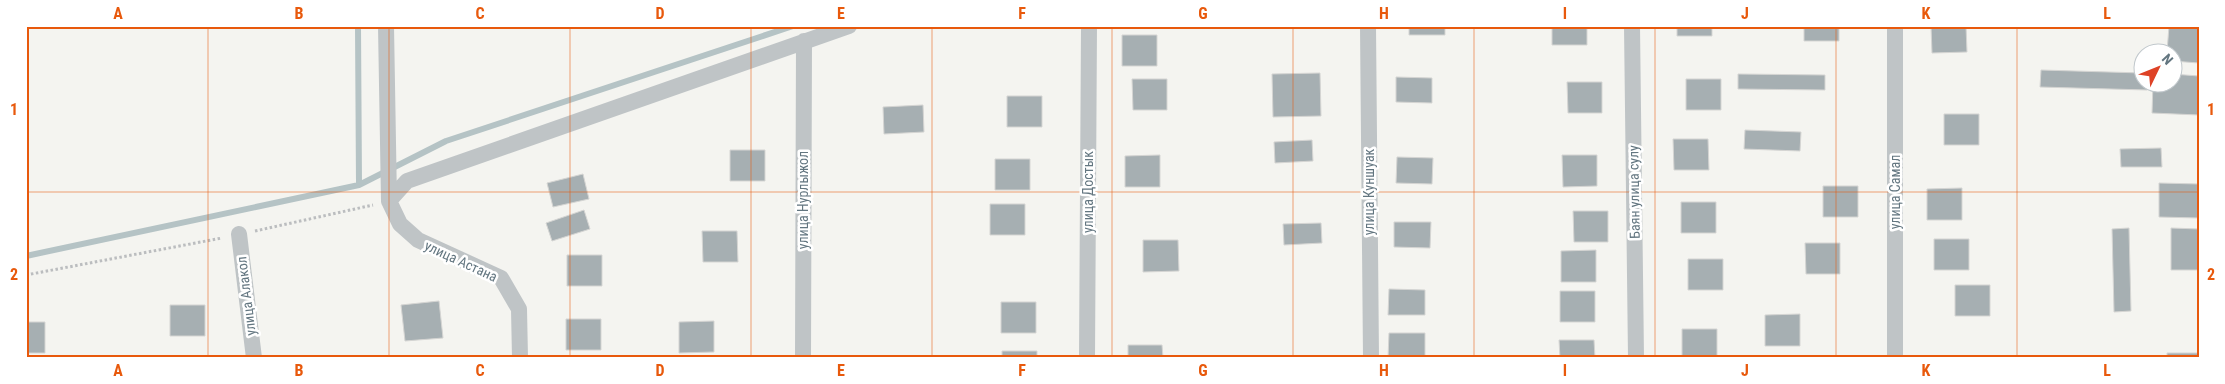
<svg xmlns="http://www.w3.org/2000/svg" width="2225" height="384" font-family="'Roboto Condensed',sans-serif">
	<rect width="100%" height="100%" fill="#f4f4f0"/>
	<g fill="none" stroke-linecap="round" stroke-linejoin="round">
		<path stroke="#b5c3c5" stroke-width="6" d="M 358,26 L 359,185
			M 26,256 L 359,185 L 446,141 L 793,26"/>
	</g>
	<path fill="#a6afb2" stroke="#d5d5d3" d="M 1409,26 L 1445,26 L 1445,35 L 1409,35 Z
		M 1552,26 L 1587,26 L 1587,45 L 1552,45 Z
		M 1677,26 L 1712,26 L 1712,36 L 1677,36 Z
		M 1804,26 L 1839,26 L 1839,41 L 1804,41 Z
		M 1931,26 L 1966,26 L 1967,52 L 1932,53 Z
		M 2169,26 L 2199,26 L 2199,63 L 2172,61 L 2172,52 L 2167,52 Z
		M 1122,35 L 1157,35 L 1157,66 L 1122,66 Z
		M 2041,70 L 2142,73 L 2142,82 L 2147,82 L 2147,90 L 2040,87 Z
		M 1320,73 L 1321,116 L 1273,117 L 1272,74 Z
		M 1738,74 L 1825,75 L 1825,90 L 1738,89 Z
		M 2172,74 L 2199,76 L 2199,115 L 2152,113 L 2153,82 L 2172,82 Z
		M 1396,77 L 1432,78 L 1432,103 L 1396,102 Z
		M 1132,79 L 1167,79 L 1167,110 L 1133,110 Z
		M 1686,79 L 1721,79 L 1721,110 L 1686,110 Z
		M 1567,82 L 1602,82 L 1602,113 L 1568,113 Z
		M 1007,96 L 1042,96 L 1042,127 L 1007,127 Z
		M 923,105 L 924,132 L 884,134 L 883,107 Z
		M 1944,114 L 1979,114 L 1979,145 L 1944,145 Z
		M 1745,130 L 1801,132 L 1800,151 L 1744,149 Z
		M 1673,139 L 1708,139 L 1709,170 L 1674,170 Z
		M 1312,140 L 1313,161 L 1275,163 L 1274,142 Z
		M 2161,148 L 2162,167 L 2121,167 L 2120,149 Z
		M 730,150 L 765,150 L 765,181 L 730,181 Z
		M 1160,155 L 1160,187 L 1125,187 L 1125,156 Z
		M 1562,155 L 1597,155 L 1597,186 L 1563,187 Z
		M 1397,157 L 1433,158 L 1432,184 L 1396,183 Z
		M 995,159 L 1030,159 L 1030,190 L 995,190 Z
		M 583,174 L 589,199 L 553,207 L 547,183 Z
		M 2159,183 L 2199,184 L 2199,218 L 2159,217 Z
		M 1823,186 L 1858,186 L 1858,217 L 1823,217 Z
		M 1962,188 L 1962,220 L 1927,220 L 1927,189 Z
		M 1681,202 L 1716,202 L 1716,233 L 1681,233 Z
		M 990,204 L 1025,204 L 1025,235 L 990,235 Z
		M 584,210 L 590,229 L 552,241 L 546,223 Z
		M 1573,211 L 1608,211 L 1608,242 L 1574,242 Z
		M 1394,222 L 1431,222 L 1430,248 L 1394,247 Z
		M 1321,223 L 1322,243 L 1284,245 L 1283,224 Z
		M 2129,228 L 2131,311 L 2114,312 L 2112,229 Z
		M 2171,228 L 2199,229 L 2199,270 L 2171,270 Z
		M 702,231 L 737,231 L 738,262 L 703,262 Z
		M 1934,239 L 1969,239 L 1969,270 L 1934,270 Z
		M 1143,240 L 1178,240 L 1179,271 L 1143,272 Z
		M 1805,243 L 1840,243 L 1840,274 L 1806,274 Z
		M 1596,250 L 1596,282 L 1561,282 L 1561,251 Z
		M 567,255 L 602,255 L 602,286 L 567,286 Z
		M 1688,259 L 1723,259 L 1723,290 L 1688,290 Z
		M 1955,285 L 1990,285 L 1990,316 L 1955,316 Z
		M 1389,289 L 1425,290 L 1425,315 L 1388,315 Z
		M 1560,291 L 1595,291 L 1595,322 L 1560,322 Z
		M 439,301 L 443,338 L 405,341 L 401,305 Z
		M 1001,302 L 1036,302 L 1036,333 L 1001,333 Z
		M 170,305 L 205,305 L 205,336 L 170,336 Z
		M 1800,314 L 1800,346 L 1765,346 L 1765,315 Z
		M 566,319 L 601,319 L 601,350 L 566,350 Z
		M 714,321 L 714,352 L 679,353 L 679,322 Z
		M 26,322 L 45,322 L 45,353 L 26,353 Z
		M 1682,329 L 1717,329 L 1717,358 L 1682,358 Z
		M 1389,333 L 1425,333 L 1425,358 L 1388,358 Z
		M 1559,340 L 1594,340 L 1595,358 L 1560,358 Z
		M 1128,345 L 1162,345 L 1163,358 L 1128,358 Z
		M 1002,351 L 1037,351 L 1037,358 L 1002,358 Z
		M 2167,353 L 2199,353 L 2199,358 L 2167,358 Z"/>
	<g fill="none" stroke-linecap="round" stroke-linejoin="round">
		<path stroke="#bbbdbf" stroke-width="3" stroke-dasharray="2.5 2.5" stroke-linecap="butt" d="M 255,231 L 373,205
			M 26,275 L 222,238"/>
		<path stroke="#bfc4c6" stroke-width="16" d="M 386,26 L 389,201 L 400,224 L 418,240 L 501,278 L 519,309 L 520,358
			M 1368,26 L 1371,358
			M 1632,26 L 1636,358
			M 1895,26 L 1895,358
			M 389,201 L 407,181 L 849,26
			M 239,234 L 254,358
			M 803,358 L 804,41
			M 1087,358 L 1089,26"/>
	</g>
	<path fill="none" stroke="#e8590c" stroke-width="1" stroke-opacity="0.55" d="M 208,26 L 208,358M 389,26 L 389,358M 570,26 L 570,358M 751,26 L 751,358M 932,26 L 932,358M 1112,26 L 1112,358M 1293,26 L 1293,358M 1474,26 L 1474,358M 1655,26 L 1655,358M 1836,26 L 1836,358M 2017,26 L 2017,358M 26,192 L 2199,192"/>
	<g text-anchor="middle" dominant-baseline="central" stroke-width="5" stroke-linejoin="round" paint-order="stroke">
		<g font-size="14" fill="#637680" stroke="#fff">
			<text transform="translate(1088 192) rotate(-90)">улица Достык</text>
			<text transform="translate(1369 192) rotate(-90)">улица Куншуак</text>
			<text transform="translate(1634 192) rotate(-91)">Баян улица сулу</text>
			<text transform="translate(1895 192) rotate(-90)">улица Самал</text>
			<text transform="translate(803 200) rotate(-90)">улица Нурлыжол</text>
			<text transform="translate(461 261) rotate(25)">улица Астана</text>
			<text transform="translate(246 296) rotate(-97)">улица Алакол</text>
		</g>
	</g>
	<rect width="2225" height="384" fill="none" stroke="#ffffff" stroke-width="55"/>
	<g transform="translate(2158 68) rotate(47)"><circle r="24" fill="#ffffff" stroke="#c1c8cc"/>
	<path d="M0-4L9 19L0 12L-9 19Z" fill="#de4226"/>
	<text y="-8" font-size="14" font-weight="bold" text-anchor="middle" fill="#637680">N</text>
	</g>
	<rect x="28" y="28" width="2170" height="328" fill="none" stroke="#e8590c" stroke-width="2"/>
	<g font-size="16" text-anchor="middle" font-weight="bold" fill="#e8590c">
		<text x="118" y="19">A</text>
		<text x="299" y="19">B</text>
		<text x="480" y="19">C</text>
		<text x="660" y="19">D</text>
		<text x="841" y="19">E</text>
		<text x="1022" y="19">F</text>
		<text x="1203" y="19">G</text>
		<text x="1384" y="19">H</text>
		<text x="1565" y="19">I</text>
		<text x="1745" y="19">J</text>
		<text x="1926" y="19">K</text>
		<text x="2107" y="19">L</text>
		<text x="14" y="115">1</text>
		<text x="2211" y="115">1</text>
		<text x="14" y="280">2</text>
		<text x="2211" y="280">2</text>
		<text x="118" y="376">A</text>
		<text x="299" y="376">B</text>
		<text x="480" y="376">C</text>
		<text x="660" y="376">D</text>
		<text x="841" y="376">E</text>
		<text x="1022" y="376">F</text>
		<text x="1203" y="376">G</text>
		<text x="1384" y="376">H</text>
		<text x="1565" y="376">I</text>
		<text x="1745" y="376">J</text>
		<text x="1926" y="376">K</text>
		<text x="2107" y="376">L</text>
	</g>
</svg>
